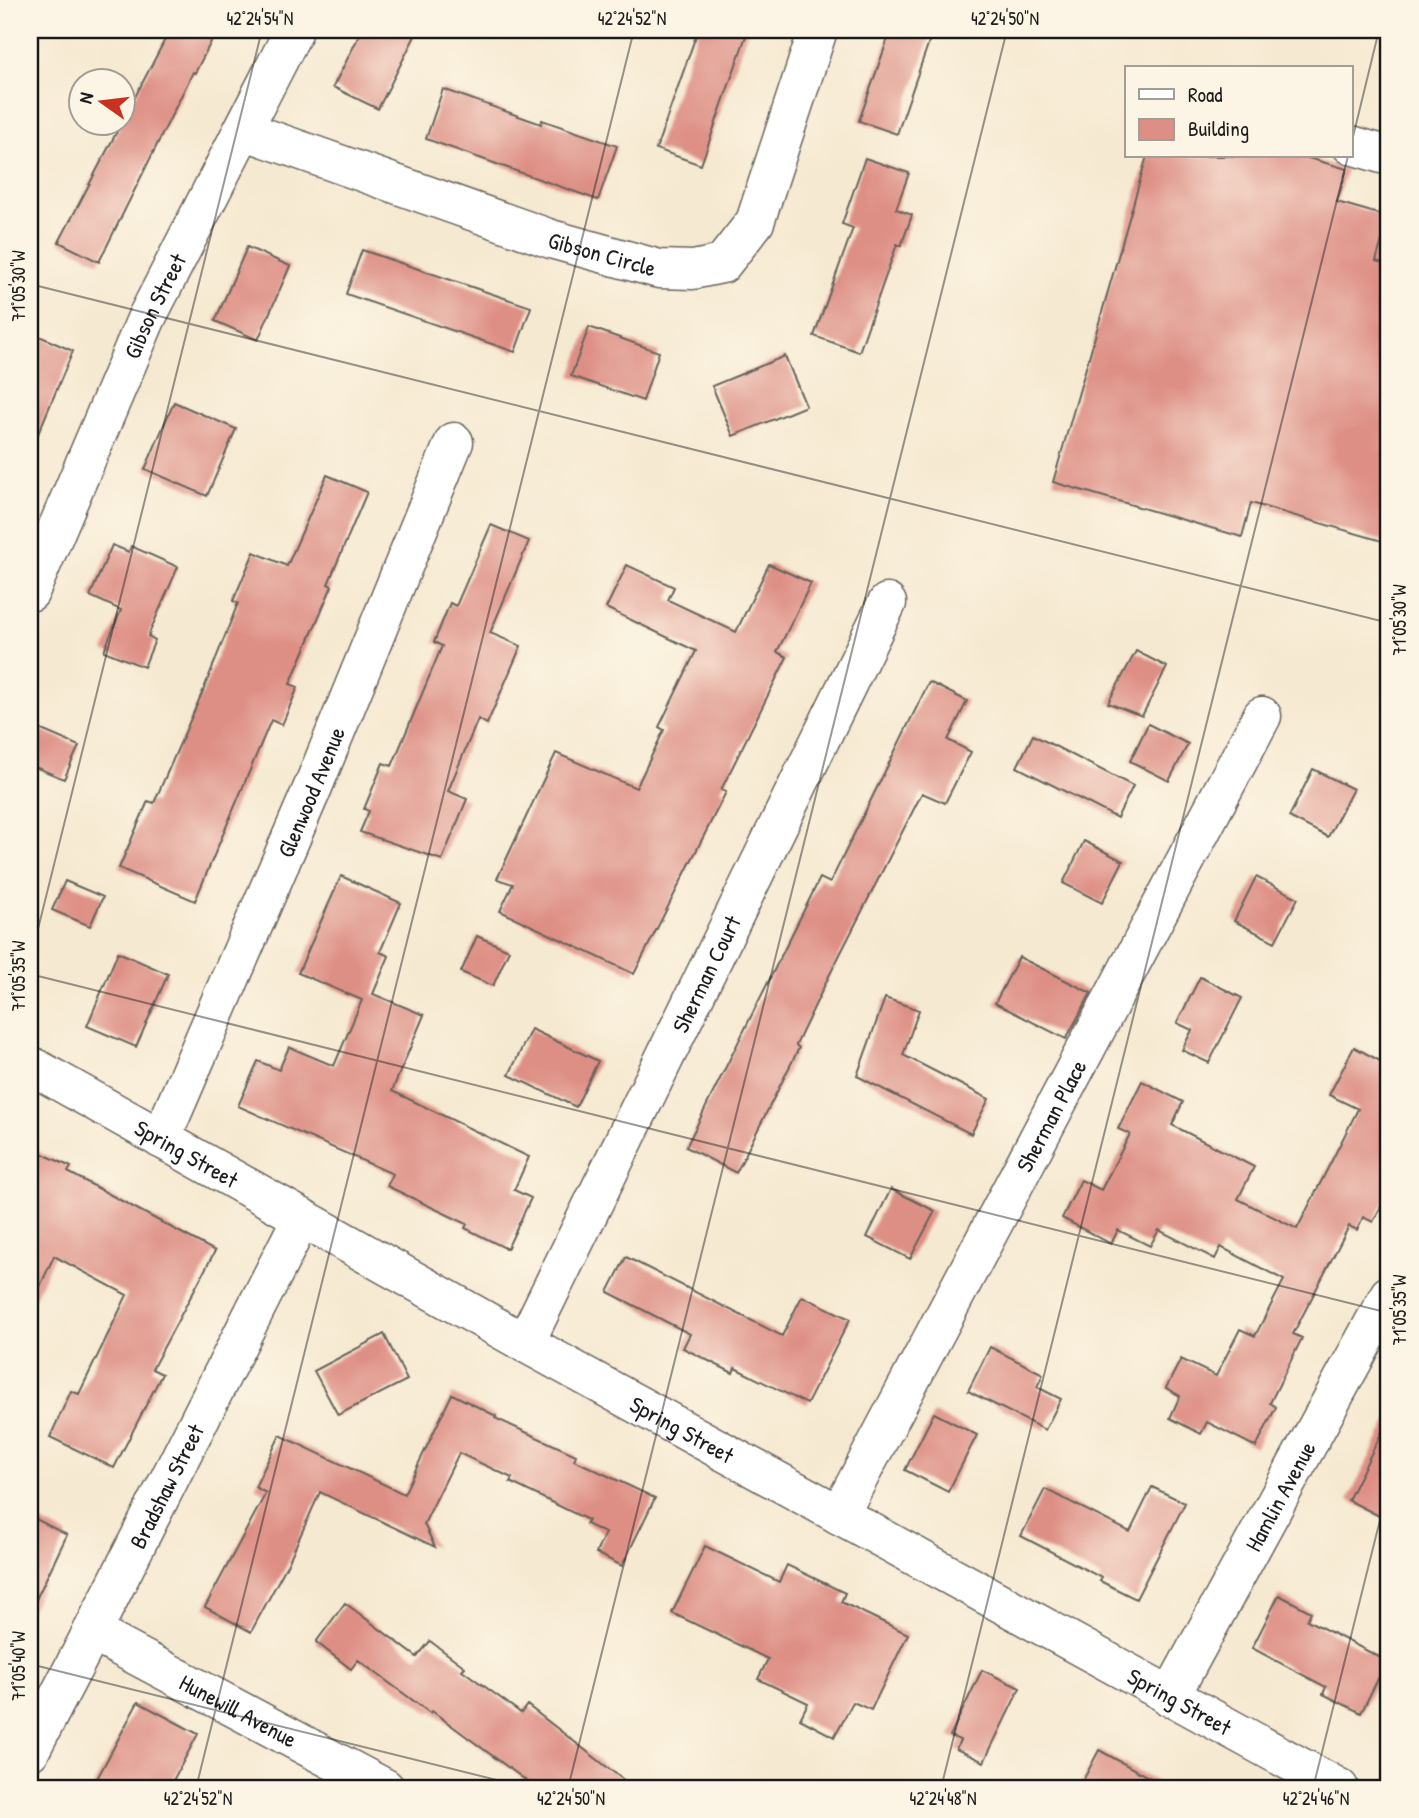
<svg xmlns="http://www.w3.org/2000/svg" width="1419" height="1818" font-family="'Patrick Hand',sans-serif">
	<rect width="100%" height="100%" fill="#fcf5e5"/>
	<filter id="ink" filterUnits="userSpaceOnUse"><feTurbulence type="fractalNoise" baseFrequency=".0143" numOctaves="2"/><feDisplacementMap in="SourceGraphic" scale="14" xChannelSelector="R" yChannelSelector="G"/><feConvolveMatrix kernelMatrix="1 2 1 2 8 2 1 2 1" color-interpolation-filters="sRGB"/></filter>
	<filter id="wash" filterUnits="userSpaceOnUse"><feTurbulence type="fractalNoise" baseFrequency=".00686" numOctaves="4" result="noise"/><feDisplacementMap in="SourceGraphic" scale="28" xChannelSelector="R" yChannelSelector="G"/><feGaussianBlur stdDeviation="1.57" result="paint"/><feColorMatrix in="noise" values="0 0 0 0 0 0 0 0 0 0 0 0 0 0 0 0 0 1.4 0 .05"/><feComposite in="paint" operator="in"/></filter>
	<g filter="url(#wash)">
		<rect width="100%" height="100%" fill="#f6e9d1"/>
		<g id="blocks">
			<path fill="#de8f85" d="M 170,30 L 217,30 L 195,73 L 193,72 L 99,262 L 59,242 Z
				M 362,30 L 418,30 L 378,109 L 333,87 Z
				M 698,30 L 748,30 L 701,165 L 656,149 Z
				M 891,30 L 933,30 L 897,134 L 859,121 Z
				M 443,89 L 541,124 L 542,120 L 617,146 L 598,200 L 426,139 Z
				M 1147,156 L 1301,156 L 1347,169 L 1337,202 L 1389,217 L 1376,261 L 1389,265 L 1389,543 L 1251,503 L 1242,537 L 1053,482 Z
				M 865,158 L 909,173 L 896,209 L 912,215 L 901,246 L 897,244 L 859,352 L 814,336 L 853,228 L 842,224 Z
				M 247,247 L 290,266 L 258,340 L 215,321 Z
				M 362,250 L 531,307 L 515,352 L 346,294 Z
				M 589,327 L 659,352 L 643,401 L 571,376 Z
				M 30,332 L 73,351 L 30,453 Z
				M 785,356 L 806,406 L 733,436 L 712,386 Z
				M 174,402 L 236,429 L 207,496 L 145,469 Z
				M 327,475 L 367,492 L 328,584 L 332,586 L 290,684 L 298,687 L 282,725 L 271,720 L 195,901 L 119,868 L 148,801 L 154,803 L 203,691 L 238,603 L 233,601 L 254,552 L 287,566 Z
				M 491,525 L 529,541 L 490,633 L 521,646 L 487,724 L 478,719 L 448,791 L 467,799 L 442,860 L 360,832 L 369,811 L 364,809 L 383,763 L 392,766 L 442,646 L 434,642 L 450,603 L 456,606 Z
				M 112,545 L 129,552 L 131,546 L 178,567 L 148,636 L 155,640 L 144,667 L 104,651 L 121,610 L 90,596 Z
				M 769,564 L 811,583 L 777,652 L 787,657 L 721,790 L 726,792 L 634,974 L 500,911 L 513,884 L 497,879 L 556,753 L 636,788 L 664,730 L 659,727 L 696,651 L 606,608 L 627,565 L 674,587 L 668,600 L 736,632 Z
				M 1136,651 L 1167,667 L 1142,716 L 1108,703 Z
				M 929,682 L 967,701 L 948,740 L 971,752 L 945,803 L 922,793 L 828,978 L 796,1045 L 799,1048 L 736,1173 L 686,1147 L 820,878 L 830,883 Z
				M 1148,724 L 1188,744 L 1169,781 L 1130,761 Z
				M 30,725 L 79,746 L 64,779 L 30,765 Z
				M 1033,735 L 1133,786 L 1117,818 L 1017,767 Z
				M 1313,769 L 1353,789 L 1328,837 L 1289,817 Z
				M 1084,841 L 1123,861 L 1102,903 L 1063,883 Z
				M 341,876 L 401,903 L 380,952 L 389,956 L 373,994 L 424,1015 L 392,1091 L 529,1157 L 514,1190 L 531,1198 L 507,1249 L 465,1228 L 467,1224 L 387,1186 L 393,1174 L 238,1106 L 258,1061 L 279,1070 L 289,1047 L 334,1066 L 362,1000 L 298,973 Z
				M 1256,877 L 1298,898 L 1275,942 L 1234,921 Z
				M 65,881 L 103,897 L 90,926 L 52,910 Z
				M 477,936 L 509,950 L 493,986 L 461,972 Z
				M 118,952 L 168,974 L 136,1047 L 87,1026 Z
				M 1019,957 L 1091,993 L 1066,1039 L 995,1003 Z
				M 1200,977 L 1242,998 L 1209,1063 L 1182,1050 L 1192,1030 L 1177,1023 Z
				M 885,998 L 919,1010 L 903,1055 L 989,1099 L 971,1134 L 857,1076 Z
				M 531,1029 L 598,1061 L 576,1107 L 509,1075 Z
				M 1354,1047 L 1382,1062 L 1389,1047 L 1389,1191 L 1373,1222 L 1363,1217 L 1357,1230 L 1349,1226 L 1293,1334 L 1302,1338 L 1270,1403 L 1276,1407 L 1256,1447 L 1207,1422 L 1201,1434 L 1170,1418 L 1180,1396 L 1166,1388 L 1181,1359 L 1216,1376 L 1240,1329 L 1255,1336 L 1284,1280 L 1221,1247 L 1215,1259 L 1159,1230 L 1150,1246 L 1118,1230 L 1111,1244 L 1062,1218 L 1081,1180 L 1101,1190 L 1130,1134 L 1118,1129 L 1142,1081 L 1183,1102 L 1172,1125 L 1254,1167 L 1238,1199 L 1297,1229 L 1358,1109 L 1329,1095 Z
				M 30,1148 L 71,1167 L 68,1172 L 215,1251 L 152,1369 L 162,1374 L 114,1468 L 50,1437 L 71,1391 L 79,1394 L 127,1295 L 54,1256 L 30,1308 Z
				M 891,1189 L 935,1211 L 910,1259 L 867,1237 Z
				M 626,1257 L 782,1336 L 802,1296 L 850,1319 L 807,1404 L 735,1368 L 733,1373 L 683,1348 L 690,1334 L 608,1292 Z
				M 384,1334 L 407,1380 L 338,1415 L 314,1371 Z
				M 990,1347 L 1043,1374 L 1037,1387 L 1061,1399 L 1045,1430 L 968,1391 Z
				M 452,1394 L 496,1416 L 495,1418 L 576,1455 L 574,1460 L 655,1498 L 622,1566 L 596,1553 L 605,1533 L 586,1524 L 588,1520 L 510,1482 L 512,1478 L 459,1453 L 424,1524 L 435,1547 L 320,1492 L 288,1563 L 251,1632 L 205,1607 L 266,1493 L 255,1487 L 280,1435 L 404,1494 Z
				M 934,1413 L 977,1435 L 948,1492 L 905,1470 Z
				M 1389,1418 L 1389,1521 L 1348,1500 Z
				M 1152,1487 L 1185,1503 L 1136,1599 L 1100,1581 L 1102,1578 L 1021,1536 L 1045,1489 L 1130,1532 Z
				M 30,1516 L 67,1535 L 30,1612 Z
				M 705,1546 L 779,1582 L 787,1565 L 845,1593 L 841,1602 L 908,1634 L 871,1710 L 853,1702 L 834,1737 L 800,1719 L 808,1703 L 758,1679 L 768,1659 L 672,1613 Z
				M 1279,1595 L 1311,1612 L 1307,1620 L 1387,1661 L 1361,1713 L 1323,1694 L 1326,1687 L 1252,1648 Z
				M 345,1603 L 417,1657 L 430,1641 L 465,1667 L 462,1670 L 521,1713 L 527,1705 L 634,1788 L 536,1788 L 432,1711 L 430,1713 L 358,1660 L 351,1669 L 316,1642 Z
				M 982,1670 L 1020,1688 L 984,1762 L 956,1749 L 960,1740 L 950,1736 Z
				M 138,1702 L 198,1734 L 169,1788 L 92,1788 Z
				M 1099,1750 L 1168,1788 L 1079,1788 Z"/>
		</g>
	</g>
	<g filter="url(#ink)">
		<use href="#blocks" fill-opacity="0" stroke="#68645b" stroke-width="2"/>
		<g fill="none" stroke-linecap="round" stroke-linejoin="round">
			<g stroke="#68645b" stroke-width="41">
				<g id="minor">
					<path id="s1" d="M 243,130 L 551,239 L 659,269 L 693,270 L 722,264 L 755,222 L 818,30"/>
					<path d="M 1351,145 L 1389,156"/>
					<path id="s2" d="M 30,592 L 147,317 L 294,30"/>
					<path id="s3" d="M 30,1065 L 525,1343 L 1339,1788"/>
					<path id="s4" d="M 161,1139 L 313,787 L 454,442"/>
					<path id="s5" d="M 525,1343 L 887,603"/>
					<path id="s6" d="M 839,1515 L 1262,716"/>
					<path id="s7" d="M 92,1632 L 385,1788"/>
					<path id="s8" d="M 1170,1697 L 1389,1295"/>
					<path id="s9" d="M 30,1751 L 92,1632 L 301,1219"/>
				</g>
			</g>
			<use href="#minor" stroke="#fff" stroke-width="38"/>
		</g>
	</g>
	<path fill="none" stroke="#1c1c1c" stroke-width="2" stroke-opacity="0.45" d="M 1351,145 L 1379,30M 30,284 L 1389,623M 30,961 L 262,30M 30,974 L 1389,1313M 30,1664 L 529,1788M 196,1788 L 634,30M 568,1788 L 1007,30M 941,1788 L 1348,156M 1313,1788 L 1389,1484"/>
	<g text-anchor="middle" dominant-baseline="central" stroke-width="6" stroke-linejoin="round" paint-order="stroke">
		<g font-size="23" fill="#1c1c1c" stroke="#fcf5e5">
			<text stroke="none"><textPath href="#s1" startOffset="380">Gibson Circle</textPath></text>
			<text stroke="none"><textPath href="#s2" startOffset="312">Gibson Street</textPath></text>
			<text stroke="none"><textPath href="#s4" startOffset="378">Glenwood Avenue</textPath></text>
			<text stroke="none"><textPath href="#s5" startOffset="411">Sherman Court</textPath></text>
			<text stroke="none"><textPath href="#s6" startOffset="452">Sherman Place</textPath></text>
			<text stroke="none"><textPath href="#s3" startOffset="180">Spring Street</textPath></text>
			<text stroke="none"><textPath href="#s3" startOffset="747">Spring Street</textPath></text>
			<text stroke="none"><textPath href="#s9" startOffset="298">Bradshaw Street</textPath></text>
			<text stroke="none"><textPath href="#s8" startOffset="229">Hamlin Avenue</textPath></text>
			<text stroke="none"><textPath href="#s3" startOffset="1314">Spring Street</textPath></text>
			<text stroke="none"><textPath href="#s7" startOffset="166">Hunewill Avenue</textPath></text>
		</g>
	</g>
	<rect width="1419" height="1818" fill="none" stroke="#fcf5e5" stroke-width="77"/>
	<rect x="1125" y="66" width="228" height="91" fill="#fcf5e5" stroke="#a29e95" stroke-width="2"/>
	<rect x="1139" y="89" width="35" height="10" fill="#ffffff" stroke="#a29e95" stroke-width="2"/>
	<text x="1188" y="102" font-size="21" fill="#1c1c1c">Road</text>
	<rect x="1139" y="119" width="35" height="21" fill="#de8f85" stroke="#a29e95" stroke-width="2"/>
	<text x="1188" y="136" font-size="21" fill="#1c1c1c">Building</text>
	<g transform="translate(102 102) rotate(284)"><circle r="33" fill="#fcf5e5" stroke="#a29e95" stroke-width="2"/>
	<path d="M0-5L12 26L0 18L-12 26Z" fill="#c8321e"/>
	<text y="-10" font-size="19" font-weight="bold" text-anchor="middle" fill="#1c1c1c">N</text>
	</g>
	<rect x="38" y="38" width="1342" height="1742" fill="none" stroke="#1c1c1c" stroke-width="2.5"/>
	<g font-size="18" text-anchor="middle" fill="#1c1c1c">
		<text x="260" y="25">42°24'54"N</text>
		<text x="632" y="25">42°24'52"N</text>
		<text x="1005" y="25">42°24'50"N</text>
		<text transform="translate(19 286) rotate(-90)" y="6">71°05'30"W</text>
		<text transform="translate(1400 620) rotate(-90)" y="6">71°05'30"W</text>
		<text transform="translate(19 976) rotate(-90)" y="6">71°05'35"W</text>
		<text transform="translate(1400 1310) rotate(-90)" y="6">71°05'35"W</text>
		<text transform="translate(19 1666) rotate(-90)" y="6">71°05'40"W</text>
		<text x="198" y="1805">42°24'52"N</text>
		<text x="571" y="1805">42°24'50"N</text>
		<text x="943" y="1805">42°24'48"N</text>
		<text x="1316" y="1805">42°24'46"N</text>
	</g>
</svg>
